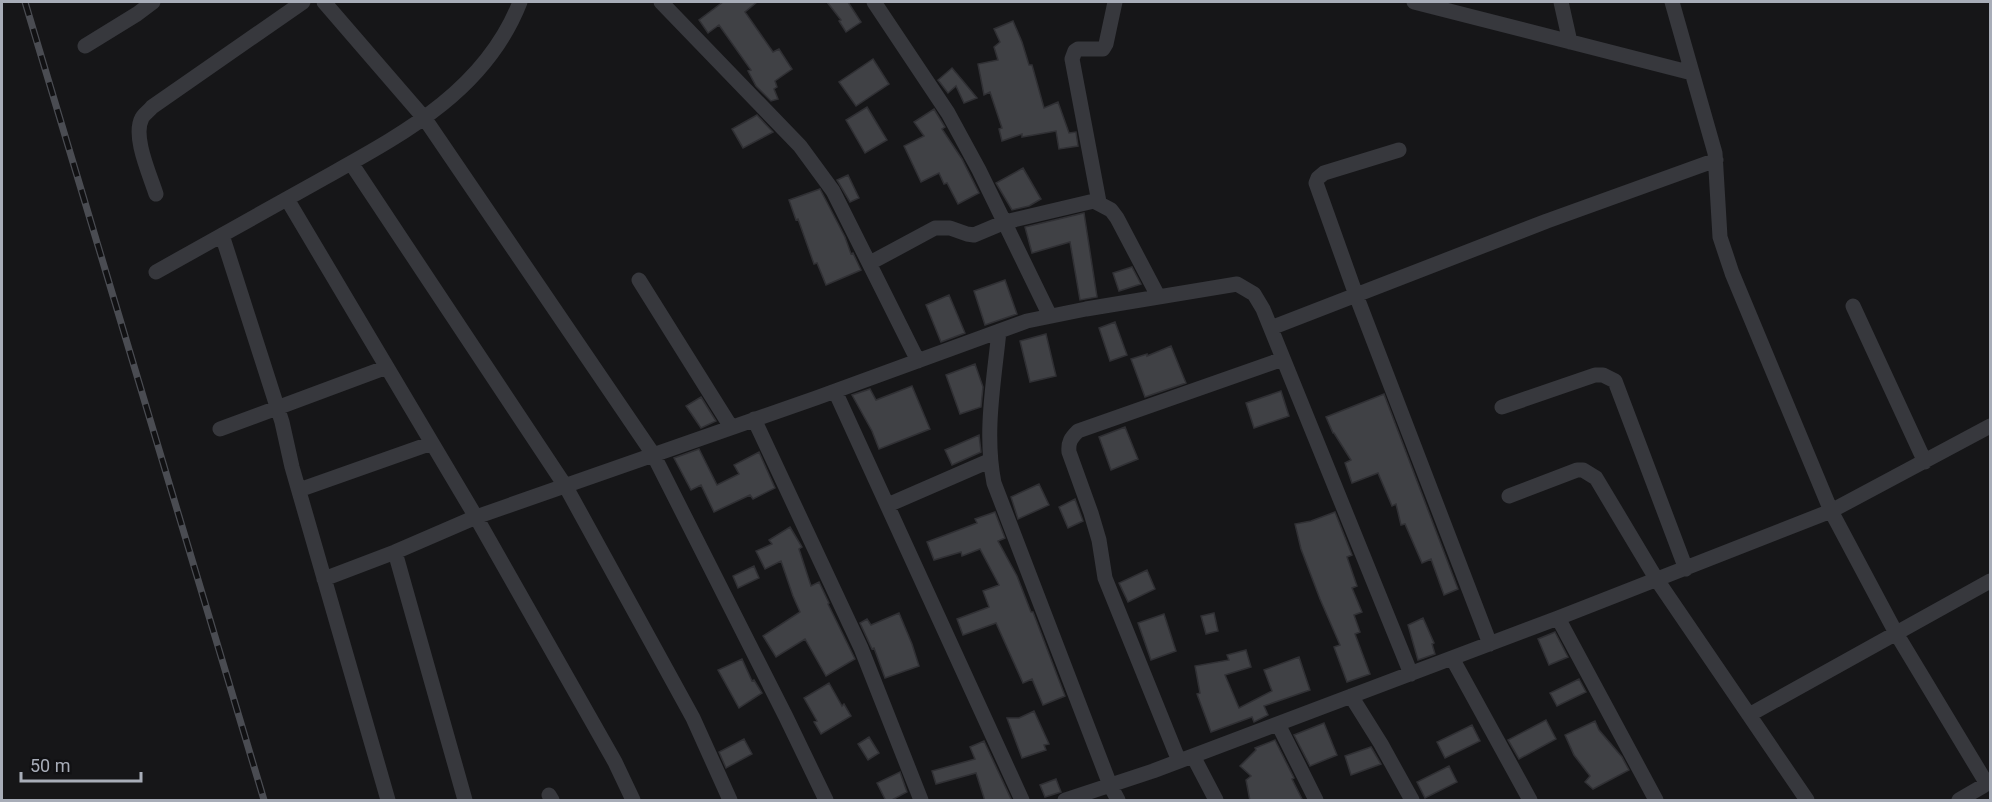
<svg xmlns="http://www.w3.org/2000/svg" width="1992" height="802" font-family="Roboto,sans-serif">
	<rect width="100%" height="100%" fill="#161618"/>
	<path fill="#404145" stroke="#303034" stroke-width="1.5" d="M 723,2 L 757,2 L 745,12 L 773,52 L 779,49 L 792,69 L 775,81 L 777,87 L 774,89 L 778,99 L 771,101 L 756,86 L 748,71 L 751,70 L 719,25 L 708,33 L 699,20 Z
		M 827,2 L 848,2 L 861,22 L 846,32 L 839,21 L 841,20 Z
		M 1013,21 L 1022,42 L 1029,65 L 1032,65 L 1044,108 L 1058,102 L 1069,133 L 1076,132 L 1078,146 L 1059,149 L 1056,131 L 1022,137 L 1022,134 L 1002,141 L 999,129 L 1002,128 L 990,92 L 984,95 L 978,64 L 998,60 L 994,47 L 1000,42 L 994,29 Z
		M 873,59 L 889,84 L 856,106 L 839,82 Z
		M 952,68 L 963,81 L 977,98 L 964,103 L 956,86 L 948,93 L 938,80 Z
		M 867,107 L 887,140 L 865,153 L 846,120 Z
		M 934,109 L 945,127 L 942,129 L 962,159 L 979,193 L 958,204 L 947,183 L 944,184 L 939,173 L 921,182 L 904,146 L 924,136 L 914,122 Z
		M 757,115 L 773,132 L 743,148 L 732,129 Z
		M 1023,168 L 1041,199 L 1029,206 L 1012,210 L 996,183 Z
		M 848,175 L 859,198 L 850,202 L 837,180 Z
		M 820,189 L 845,237 L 851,254 L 853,253 L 861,270 L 826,285 L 817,263 L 814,264 L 798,219 L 796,220 L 789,200 Z
		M 1084,213 L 1097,297 L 1080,300 L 1070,242 L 1032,253 L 1025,227 Z
		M 1132,267 L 1141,284 L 1119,291 L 1113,273 Z
		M 1005,280 L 1017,314 L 985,325 L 974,291 Z
		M 949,295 L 965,333 L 941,342 L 926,305 Z
		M 1115,322 L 1127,355 L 1110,361 L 1099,328 Z
		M 1046,334 L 1056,376 L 1030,382 L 1020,341 Z
		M 1171,346 L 1186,383 L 1145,397 L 1131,359 L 1147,354 L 1147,356 Z
		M 975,364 L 983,387 L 981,407 L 960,414 L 946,375 Z
		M 912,386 L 930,429 L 879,449 L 872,431 L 852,395 L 870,389 L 876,400 Z
		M 1281,391 L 1289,416 L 1254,428 L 1246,403 Z
		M 1384,394 L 1458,589 L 1444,595 L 1431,559 L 1422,563 L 1405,524 L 1401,525 L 1396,504 L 1392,506 L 1378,473 L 1352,483 L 1345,463 L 1351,460 L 1334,433 L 1333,433 L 1326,417 Z
		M 701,397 L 716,421 L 701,428 L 686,406 Z
		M 1125,427 L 1138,459 L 1111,470 L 1099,437 Z
		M 979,435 L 981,452 L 952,465 L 945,450 Z
		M 699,449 L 717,485 L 739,474 L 734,465 L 759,452 L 775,488 L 753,499 L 750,495 L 714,512 L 701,485 L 691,490 L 674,458 Z
		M 1039,484 L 1049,505 L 1018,519 L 1011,497 Z
		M 1075,499 L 1083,521 L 1068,528 L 1059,507 Z
		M 995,512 L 1005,538 L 998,541 L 1017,576 L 1031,612 L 1033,612 L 1065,696 L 1043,705 L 1032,679 L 1023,683 L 996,623 L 963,635 L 957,619 L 989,607 L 983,591 L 999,585 L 980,549 L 962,556 L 961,552 L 934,560 L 927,542 L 977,523 L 975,519 Z
		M 1335,512 L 1352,555 L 1347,557 L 1357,586 L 1352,588 L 1362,612 L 1354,615 L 1360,632 L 1355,634 L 1370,674 L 1347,682 L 1334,647 L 1340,645 L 1320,599 L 1301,549 L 1295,524 L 1311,521 Z
		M 790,527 L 802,547 L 799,549 L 811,586 L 819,582 L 829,603 L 828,604 L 855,659 L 826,676 L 805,639 L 776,657 L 763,636 L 800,612 L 793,596 L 781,561 L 765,569 L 756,551 L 772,544 L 769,540 Z
		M 754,566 L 759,578 L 738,588 L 733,576 Z
		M 1147,570 L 1155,589 L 1128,602 L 1119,583 Z
		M 899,613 L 912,644 L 919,666 L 885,678 L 874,648 L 872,649 L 860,623 L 867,619 L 871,625 Z
		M 1214,613 L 1218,631 L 1206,634 L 1201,616 Z
		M 1164,614 L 1176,651 L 1151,660 L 1138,623 Z
		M 1423,618 L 1434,643 L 1432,644 L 1435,654 L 1418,660 L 1408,625 Z
		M 1555,632 L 1568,657 L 1549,665 L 1538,639 Z
		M 1246,650 L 1251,667 L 1225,675 L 1239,708 L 1272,691 L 1264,670 L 1299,657 L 1310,690 L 1264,706 L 1268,715 L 1254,722 L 1252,717 L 1211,732 L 1197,694 L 1200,693 L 1195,666 L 1229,660 L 1227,655 Z
		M 742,659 L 752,681 L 754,680 L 762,693 L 739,708 L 718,670 Z
		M 1579,679 L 1586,692 L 1557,706 L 1550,693 Z
		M 829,683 L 842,706 L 844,704 L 851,716 L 821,734 L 814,722 L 817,721 L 804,698 Z
		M 1034,711 L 1049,744 L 1044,745 L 1046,750 L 1022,758 L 1007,718 L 1019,718 Z
		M 1546,720 L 1556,739 L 1519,759 L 1508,740 Z
		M 1595,721 L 1599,730 L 1622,757 L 1629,770 L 1593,789 L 1585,782 L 1590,776 L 1574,755 L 1565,735 Z
		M 1324,723 L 1337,755 L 1310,766 L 1294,735 Z
		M 1472,725 L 1480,741 L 1445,758 L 1437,742 Z
		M 869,737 L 879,753 L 868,760 L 858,744 Z
		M 744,739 L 752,754 L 726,768 L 719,752 Z
		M 1275,740 L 1294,778 L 1292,779 L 1303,801 L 1250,801 L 1246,780 L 1251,776 L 1240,766 L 1256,750 L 1255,748 Z
		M 984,741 L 1012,801 L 985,801 L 976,773 L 936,784 L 932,771 L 975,759 L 970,747 Z
		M 1371,747 L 1381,764 L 1351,775 L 1345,756 Z
		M 1449,766 L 1457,782 L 1425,798 L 1417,782 Z
		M 900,772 L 907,792 L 890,801 L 886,801 L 877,783 Z
		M 1056,779 L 1061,792 L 1045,797 L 1040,785 Z"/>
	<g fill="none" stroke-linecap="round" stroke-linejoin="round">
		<path stroke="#37383d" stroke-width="15" d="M 324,2 L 425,119 L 653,454 L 786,717 L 826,800
			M 661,2 L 800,146 L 833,191 L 918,361
			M 874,2 L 948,113 L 979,170 L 1050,316
			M 1414,2 L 1692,73
			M 1561,2 L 1570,42
			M 1672,2 L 1715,153 L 1720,237 L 1732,273 L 1831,511 L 1896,633 L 1987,784
			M 85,46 L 137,14 L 153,2
			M 1399,150 L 1324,173 L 1318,178 L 1316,183 L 1356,295 L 1490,644
			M 351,163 L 566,487 L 693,718 L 730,800
			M 156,194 C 150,175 132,136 142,118 C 144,114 149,111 152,107 L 303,2
			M 287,199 L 476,517 L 615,762 L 633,800
			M 1099,202 L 1072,59 L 1075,51 L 1078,49 L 1103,49 L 1106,44 L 1115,2
			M 222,235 L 282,422 L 292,467 L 388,800
			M 870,263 L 935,228 L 950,228 L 967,234 L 974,235 L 1005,222 L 1094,201 L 1111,210 L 1117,218 L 1158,296
			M 156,272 C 207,244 257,215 308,187 C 391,140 483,97 520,2
			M 639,280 L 731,427
			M 1853,306 L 1925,462
			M 1271,328 L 1547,221 L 1716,160
			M 999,331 C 994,381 984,433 994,483 L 1110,785 L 1118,800
			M 835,391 L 1022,800
			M 1502,407 L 1595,375 L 1603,375 L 1615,381 L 1686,569
			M 754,419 L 861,648 L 921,800
			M 220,429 L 387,367
			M 299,490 L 432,443
			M 1509,496 L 1577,470 L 1583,470 L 1596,478 L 1657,580 L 1807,800
			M 888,505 L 989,461
			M 395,552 L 465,800
			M 324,579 L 395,552 L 476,517 L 816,398 L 1027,321 L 1086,309 L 1237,284 L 1254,294 L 1263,309 L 1411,674
			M 1558,618 L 1656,800
			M 1452,658 L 1530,800
			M 1351,696 L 1381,744 L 1412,800
			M 1749,715 L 1990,581
			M 1278,724 L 1316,800
			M 1193,756 L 1216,800
			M 1179,761 L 1105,578 L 1099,540 L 1091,513 L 1069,452 C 1068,442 1071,438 1078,431 L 1283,359
			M 549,795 L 552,800
			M 1065,800 L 1153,771 L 1558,618 L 1831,511 L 1990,426
			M 1959,800 L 1990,782"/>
		<g stroke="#4a4c52" stroke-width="7">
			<path id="rail" d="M 25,2 L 264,800"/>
		</g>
		<use href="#rail" stroke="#111113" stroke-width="4.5" stroke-dasharray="14" stroke-linecap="butt"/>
	</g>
	<rect width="1992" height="802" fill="none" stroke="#a8adb8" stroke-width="6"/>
	<path d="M21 772v9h120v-9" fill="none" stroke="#a8adb8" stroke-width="3"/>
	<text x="30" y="772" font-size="18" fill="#a8adb8" stroke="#111113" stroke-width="4.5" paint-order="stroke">50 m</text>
</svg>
